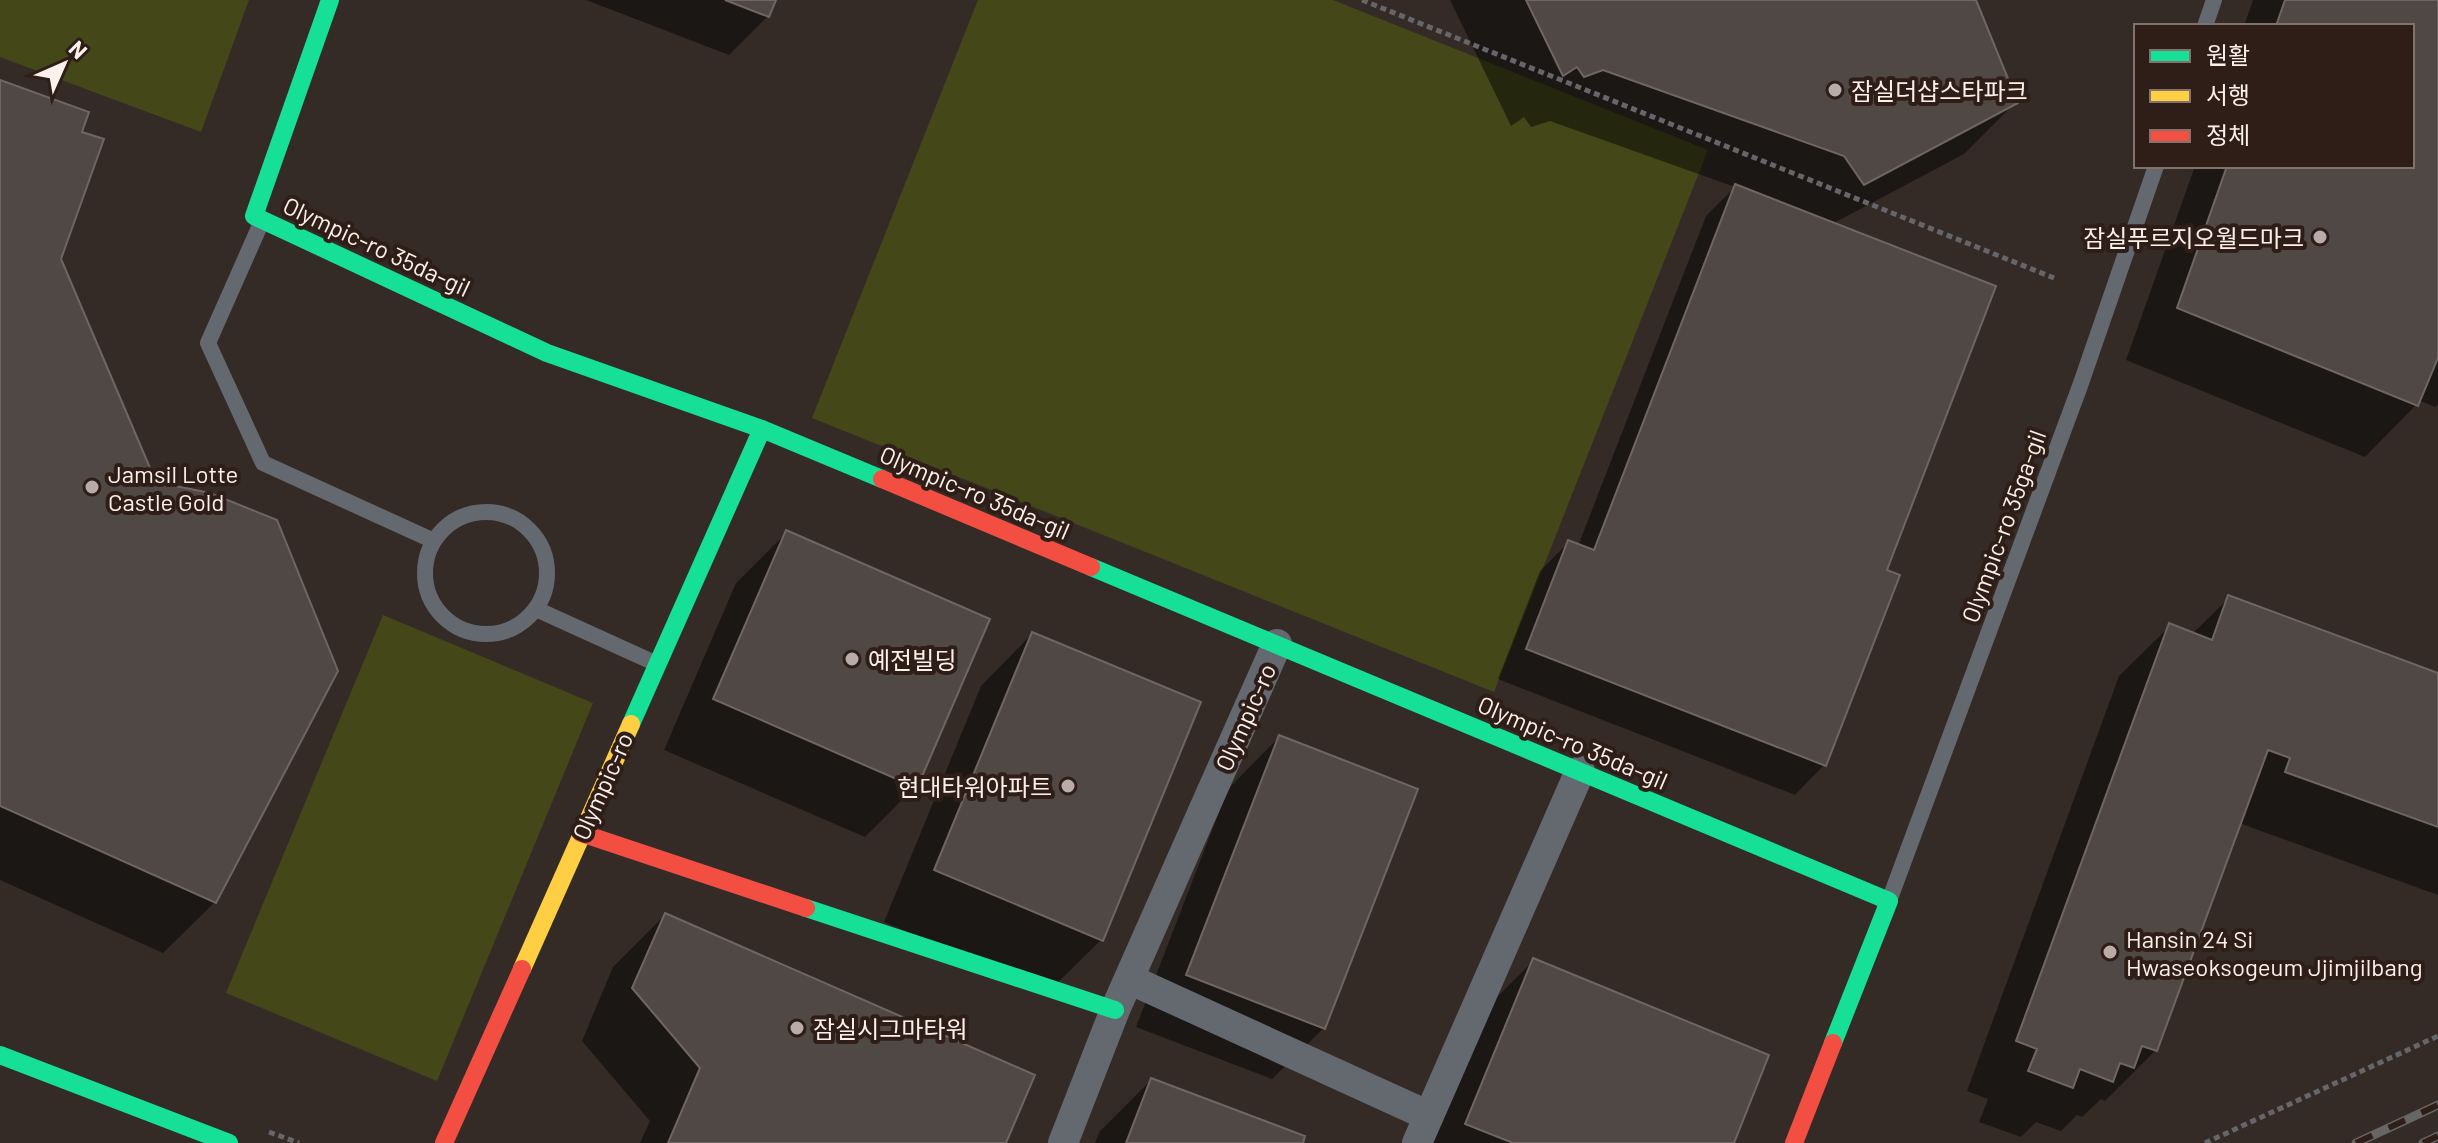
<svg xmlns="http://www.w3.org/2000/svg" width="2438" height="1143" font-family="Barlow,'Noto Sans KR',sans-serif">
	<rect width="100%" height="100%" fill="#342b27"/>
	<path fill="#444819" d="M 0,0 L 249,0 L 201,132 L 0,57 Z
		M 978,0 L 1333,0 L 1708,150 L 1494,692 L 812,418 Z
		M 383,615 L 593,703 L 437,1081 L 226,993 Z"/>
	<path fill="#0007" d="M 586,0 L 774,0 L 768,16 L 729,55 Z
		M 1450,0 L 1974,0 L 2016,102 L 1964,154 L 1832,224 L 1884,571 L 1824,765 L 1795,795 L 1498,679 L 1540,571 L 1569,542 L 1578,546 L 1706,216 L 1735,187 L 1550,121 L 1531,127 L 1524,117 L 1511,126 Z
		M 2253,0 L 2438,0 L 2438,404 L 2435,407 L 2418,400 L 2416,405 L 2365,457 L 2126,360 L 2195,166 L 2412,166 L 2412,26 L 2244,26 Z
		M 0,82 L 80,133 L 58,259 L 215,902 L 163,953 L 0,880 Z
		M 786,533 L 915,787 L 865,837 L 664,750 L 736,583 Z
		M 2229,598 L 2438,675 L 2438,895 L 2239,823 L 2156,1050 L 2105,1101 L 2101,1099 L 2082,1117 L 2077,1115 L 2061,1131 L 2036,1122 L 2021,1137 L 1979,1122 L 1988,1099 L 1967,1091 L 2119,676 L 2170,626 L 2192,634 Z
		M 1032,634 L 1101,940 L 1049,991 L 884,922 L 981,686 Z
		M 1279,737 L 1324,1028 L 1272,1079 L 1136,1027 L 1228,789 Z
		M 665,915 L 1004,1143 L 640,1143 L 650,1121 L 582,1041 L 613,967 Z
		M 1533,961 L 1732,1143 L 1429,1143 L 1483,1011 Z
		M 1151,1080 L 1301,1143 L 1095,1143 L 1100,1131 Z"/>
	<path fill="#504845" stroke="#6f6663" stroke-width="2" d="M 725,0 L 776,0 L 769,17 Z
		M 1526,0 L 1976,0 L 2018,103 L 1864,185 L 1844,156 L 1603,70 L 1584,77 L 1577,67 L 1563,76 Z
		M 2285,0 L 2438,0 L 2438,358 L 2418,406 L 2177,308 L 2227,166 L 2412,166 L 2412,26 L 2276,26 Z
		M 0,80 L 89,112 L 82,132 L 104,139 L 61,259 L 156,482 L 210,493 L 277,520 L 338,671 L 216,903 L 0,806 Z
		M 1735,184 L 1996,286 L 1887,570 L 1900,575 L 1826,766 L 1526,649 L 1568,540 L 1594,550 Z
		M 786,530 L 990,619 L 917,788 L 713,699 Z
		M 2228,595 L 2438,673 L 2438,827 L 2285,772 L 2290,758 L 2268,750 L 2157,1051 L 2142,1046 L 2134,1068 L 2120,1063 L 2113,1082 L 2080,1069 L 2073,1088 L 2028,1071 L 2037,1049 L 2016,1041 L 2169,623 L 2212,640 Z
		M 1032,632 L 1201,702 L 1103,941 L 934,870 Z
		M 1279,735 L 1418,789 L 1325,1029 L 1186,975 Z
		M 665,913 L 1035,1075 L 1006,1143 L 668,1143 L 700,1068 L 632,988 Z
		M 1533,958 L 1769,1055 L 1734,1143 L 1513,1143 L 1465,1124 Z
		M 1151,1078 L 1305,1136 L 1303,1143 L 1126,1143 Z"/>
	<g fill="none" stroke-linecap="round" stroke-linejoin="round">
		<path stroke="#66666a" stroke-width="5" stroke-dasharray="6 4" stroke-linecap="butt" d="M 1362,0 L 2054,278
			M 269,1132 L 299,1143
			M 2205,1143 L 2438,1036"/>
		<path stroke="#646970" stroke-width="16" d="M 2205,26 L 2214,0
			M 262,221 L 208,343 L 263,463 L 434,541
			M425 573a61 61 0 1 1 122 0a61 61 0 1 1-122 0Z
			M 536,609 L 657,664
			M 1889,901 L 2080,386 L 2156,166"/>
		<path stroke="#646970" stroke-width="30" d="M 1129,979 L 1429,1116
			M 1063,1143 L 1115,1010 L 1277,644
			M 1417,1143 L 1580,771"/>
		<path stroke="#16e098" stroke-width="18" d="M 330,0 L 254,216 L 547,353 L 762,429 L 882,479
			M 1091,567 L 1889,901 L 1833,1043
			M 631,724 L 762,429
			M 806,908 L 1115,1010
			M 0,1055 L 229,1143"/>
		<path stroke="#ffcf43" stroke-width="18" d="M 522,969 L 631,724"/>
		<path stroke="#f24e42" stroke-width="18" d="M 882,479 L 1091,567
			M 581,833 L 806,908
			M 444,1143 L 522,969
			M 1794,1143 L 1833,1043"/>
		<g stroke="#676667" stroke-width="9">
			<path id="rail" d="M 2356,1143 L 2438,1105
				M 2423,1143 L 2438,1136"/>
		</g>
		<use href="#rail" stroke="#2f1e18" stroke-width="6" stroke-dasharray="18" stroke-linecap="butt"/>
	</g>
	<g fill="#b7aca7" stroke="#2f1e18" stroke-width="3">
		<circle cx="1835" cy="90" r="8"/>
		<circle cx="2320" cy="237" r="8"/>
		<circle cx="92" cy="487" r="8"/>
		<circle cx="852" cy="659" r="8"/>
		<circle cx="1068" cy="786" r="8"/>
		<circle cx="2110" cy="952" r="8"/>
		<circle cx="797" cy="1028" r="8"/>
	</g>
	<g text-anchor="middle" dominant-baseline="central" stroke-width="8" stroke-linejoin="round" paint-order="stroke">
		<g font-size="24" fill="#fdf1ec" stroke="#2f1e18" text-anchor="start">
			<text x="1851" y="90">잠실더샵스타파크</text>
			<text x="2304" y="237" text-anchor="end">잠실푸르지오월드마크</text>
			<text x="108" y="473">Jamsil Lotte<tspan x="108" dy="28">Castle Gold</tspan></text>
			<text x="868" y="659">예전빌딩</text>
			<text x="1052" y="786" text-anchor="end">현대타워아파트</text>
			<text x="2126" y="938">Hansin 24 Si<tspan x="2126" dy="28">Hwaseoksogeum Jjimjilbang</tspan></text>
			<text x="813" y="1028">잠실시그마타워</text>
		</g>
		<g font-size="24" fill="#fdf1ec" stroke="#2f1e18">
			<text transform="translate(377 246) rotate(25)">Olympic-ro 35da-gil</text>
			<text transform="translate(975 492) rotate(23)">Olympic-ro 35da-gil</text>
			<text transform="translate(2003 526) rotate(-70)">Olympic-ro 35ga-gil</text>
			<text transform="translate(1245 717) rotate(-66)">Olympic-ro</text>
			<text transform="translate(1573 742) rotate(23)">Olympic-ro 35da-gil</text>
			<text transform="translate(602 786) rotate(-66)">Olympic-ro</text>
		</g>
	</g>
	<rect x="2134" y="24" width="280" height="144" fill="#2f1e18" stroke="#81726d" stroke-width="2"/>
	<rect x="2150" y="50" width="40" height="12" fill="#16e098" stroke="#81726d" stroke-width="2"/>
	<text x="2206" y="64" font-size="24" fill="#fdf1ec">원활</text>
	<rect x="2150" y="90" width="40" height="12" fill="#ffcf43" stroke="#81726d" stroke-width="2"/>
	<text x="2206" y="104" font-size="24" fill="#fdf1ec">서행</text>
	<rect x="2150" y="130" width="40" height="12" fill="#f24e42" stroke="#81726d" stroke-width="2"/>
	<text x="2206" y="144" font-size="24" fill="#fdf1ec">정체</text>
	<g transform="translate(64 64) rotate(45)" stroke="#2f1e18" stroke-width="6" paint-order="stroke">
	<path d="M0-6L14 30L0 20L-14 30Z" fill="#fdf1ec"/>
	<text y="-12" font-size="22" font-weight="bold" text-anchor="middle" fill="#fdf1ec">N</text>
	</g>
</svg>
